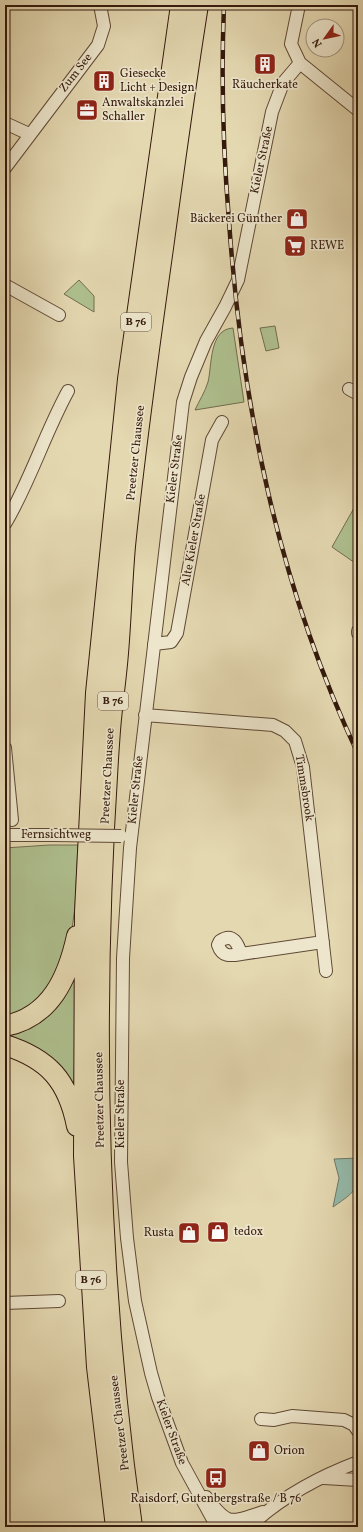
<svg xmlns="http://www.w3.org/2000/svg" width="363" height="1532" font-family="Vollkorn,serif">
	<rect width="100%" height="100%" fill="#e4d8b1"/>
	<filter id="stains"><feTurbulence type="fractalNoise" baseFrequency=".005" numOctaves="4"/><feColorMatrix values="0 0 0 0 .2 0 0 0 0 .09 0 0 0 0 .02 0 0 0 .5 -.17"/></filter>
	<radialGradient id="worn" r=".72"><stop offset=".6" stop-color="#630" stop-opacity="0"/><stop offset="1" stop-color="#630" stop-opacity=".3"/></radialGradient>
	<path fill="#afc08f" stroke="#726c4e" d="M 79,280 L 94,296 L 94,312 L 64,294 Z
		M 275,326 L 279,348 L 266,351 L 260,328 Z
		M 233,328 L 244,402 L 195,410 C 199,401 205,392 208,382 C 212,366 209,329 233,328 Z
		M 354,508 L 358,510 L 358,565 L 332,547 Z
		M 49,845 L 78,845 L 75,907 L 68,958 L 33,1009 L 5,1020 L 5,848 Z
		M 76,969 L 74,1091 L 8,1041 L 5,1030 Z"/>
	<path fill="#95baaa" stroke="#6e7a6b" d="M 358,1158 C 358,1190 359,1189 333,1207 L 339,1178 L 334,1159 Z"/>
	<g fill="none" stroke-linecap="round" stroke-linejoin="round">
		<g stroke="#604935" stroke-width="14">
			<path id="minor" d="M 299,5 L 291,44 L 300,63 L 358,110
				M 5,123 L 29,134
				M 5,168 L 98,45 L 104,26 L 100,5
				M 5,285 L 59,315
				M 349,389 L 358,394
				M 5,524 C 30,482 44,435 68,391
				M 358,631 L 358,633
				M 154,644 L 171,642 L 177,633 L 212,440 L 222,422
				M 145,715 L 273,725 L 285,731 L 295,741 L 303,767 L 326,971
				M 5,748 L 12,820
				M 5,835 L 52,835
				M 241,954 C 230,956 222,957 218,945 L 220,941 C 233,932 238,944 241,954 L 323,942
				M 5,1303 L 59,1301
				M 261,1419 L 274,1420 L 292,1416 L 344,1420 L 354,1425 L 358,1431
				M 324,1478 L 358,1480
				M 206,1497 C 228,1526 229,1523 263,1512
				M 217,1527 L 182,1463 L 158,1397 L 151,1373 L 135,1301 L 127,1238 L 121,1162 L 123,958 L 130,848 L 183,402 L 191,377 L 206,341 L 225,307 L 238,280 L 272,112 L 283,83 L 300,63
				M 249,1527 C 280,1498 318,1477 358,1462"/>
		</g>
		<g stroke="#34190c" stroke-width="22">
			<path id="trunk" d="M 5,1026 C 51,1017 68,977 77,936
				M 5,1045 C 49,1059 68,1081 77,1126
				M 116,1527 L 97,1367 L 84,1156 L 85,912 L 96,693 L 128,379 L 181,5
				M 132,1527 C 95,1263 91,995 110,730 C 112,704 116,679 118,653 C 121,617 122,581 125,546 C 135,446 149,347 163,248 C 174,167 185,86 198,5"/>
		</g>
		<use href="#minor" stroke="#ede6cc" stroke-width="12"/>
		<use href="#trunk" stroke="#e4d8b1" stroke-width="20"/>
		<g stroke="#34190c" stroke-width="4.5">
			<path id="rail" d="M 224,5 C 221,77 223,149 229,221 C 242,407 278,584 358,754"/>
		</g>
		<use href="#rail" stroke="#ede6cc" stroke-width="3" stroke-dasharray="9" stroke-linecap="butt"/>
		<g stroke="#604935" stroke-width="14" stroke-linecap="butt">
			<path id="minor-bridge" d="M 52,835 L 121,836"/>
		</g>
		<use href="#minor-bridge" stroke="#ede6cc" stroke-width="12"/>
	</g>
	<defs>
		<g id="building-square" transform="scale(1.15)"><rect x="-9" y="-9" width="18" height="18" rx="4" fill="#8f2418" stroke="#ede6cc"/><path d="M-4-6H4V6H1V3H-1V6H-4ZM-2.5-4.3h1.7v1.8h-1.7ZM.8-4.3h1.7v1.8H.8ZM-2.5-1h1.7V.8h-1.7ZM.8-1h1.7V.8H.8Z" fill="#fff"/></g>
		<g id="office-square" transform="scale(1.15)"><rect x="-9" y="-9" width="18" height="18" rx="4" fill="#8f2418" stroke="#ede6cc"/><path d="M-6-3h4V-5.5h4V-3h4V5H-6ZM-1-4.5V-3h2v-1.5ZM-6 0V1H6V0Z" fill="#fff"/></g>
		<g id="shop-square" transform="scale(1.15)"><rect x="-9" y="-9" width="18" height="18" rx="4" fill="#8f2418" stroke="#ede6cc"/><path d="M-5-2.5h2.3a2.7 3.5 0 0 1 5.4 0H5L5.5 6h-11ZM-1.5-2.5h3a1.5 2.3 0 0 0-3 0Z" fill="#fff"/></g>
		<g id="supermarket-square" transform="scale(1.15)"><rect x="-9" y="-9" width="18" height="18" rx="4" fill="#8f2418" stroke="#ede6cc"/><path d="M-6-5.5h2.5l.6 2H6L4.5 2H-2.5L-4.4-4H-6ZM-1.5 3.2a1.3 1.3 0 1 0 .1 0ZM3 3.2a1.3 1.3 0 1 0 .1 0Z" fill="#fff"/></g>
		<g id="bus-square" transform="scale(1.15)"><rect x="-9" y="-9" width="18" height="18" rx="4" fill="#8f2418" stroke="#ede6cc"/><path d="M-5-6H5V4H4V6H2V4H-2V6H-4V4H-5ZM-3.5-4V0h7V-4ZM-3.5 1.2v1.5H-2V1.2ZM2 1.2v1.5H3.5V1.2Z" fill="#fff"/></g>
	</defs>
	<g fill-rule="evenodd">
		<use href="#building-square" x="265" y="64"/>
		<use href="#building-square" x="104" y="81"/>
		<use href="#office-square" x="87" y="110"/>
		<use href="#shop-square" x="297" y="219"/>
		<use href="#supermarket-square" x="295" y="246"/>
		<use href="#shop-square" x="218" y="1232"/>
		<use href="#shop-square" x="189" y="1233"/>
		<use href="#shop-square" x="259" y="1451"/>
		<use href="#bus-square" x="216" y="1478"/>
	</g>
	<g text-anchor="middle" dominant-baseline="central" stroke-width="3.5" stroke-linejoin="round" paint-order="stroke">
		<g fill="#ede6cc" stroke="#6c5646" stroke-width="1">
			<rect x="121" y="313" width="30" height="18" rx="3"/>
			<rect x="98" y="692" width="30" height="18" rx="3"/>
			<rect x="76" y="1271" width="30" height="18" rx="3"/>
		</g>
		<g font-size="11" font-weight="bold" fill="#34190c">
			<text x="136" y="322">B 76</text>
			<text x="113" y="701">B 76</text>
			<text x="91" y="1280">B 76</text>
		</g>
		<g font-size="12" fill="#34190c" stroke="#ede6cc">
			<text transform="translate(76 73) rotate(-52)">Zum See</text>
			<text transform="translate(262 160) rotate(-78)">Kieler Straße</text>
			<text transform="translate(136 453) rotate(-84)">Preetzer Chaussee</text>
			<text transform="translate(175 469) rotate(-83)">Kieler Straße</text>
			<text transform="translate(194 540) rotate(-80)">Alte Kieler Straße</text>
			<text transform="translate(108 776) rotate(-87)">Preetzer Chaussee</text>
			<text transform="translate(304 788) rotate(81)">Timmsbrook</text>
			<text transform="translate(136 790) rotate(-84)">Kieler Straße</text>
			<text x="56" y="835">Fernsichtweg</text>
			<text transform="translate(100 1100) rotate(-91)">Preetzer Chaussee</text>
			<text transform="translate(121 1114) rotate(-90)">Kieler Straße</text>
			<text transform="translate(120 1423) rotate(-97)">Preetzer Chaussee</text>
			<text transform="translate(171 1432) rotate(70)">Kieler Straße</text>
		</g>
		<g font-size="12" fill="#34190c" stroke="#ede6cc" text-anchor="start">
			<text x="120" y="74">Giesecke<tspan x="120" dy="14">Licht + Design</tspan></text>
			<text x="265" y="85" text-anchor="middle">Räucherkate</text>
			<text x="102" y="103">Anwaltskanzlei<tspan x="102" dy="14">Schaller</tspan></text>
			<text x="282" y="219" text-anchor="end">Bäckerei Günther</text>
			<text x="310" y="246">REWE</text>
			<text x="234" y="1232">tedox</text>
			<text x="174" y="1233" text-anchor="end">Rusta</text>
			<text x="274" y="1451">Orion</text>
			<text x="216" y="1499" text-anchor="middle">Raisdorf, Gutenbergstraße / B 76</text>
		</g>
	</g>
	<rect width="363" height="1532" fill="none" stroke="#e4d8b1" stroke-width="20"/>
	<rect x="6" y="6" width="351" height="1520" fill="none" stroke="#34190c" stroke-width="2"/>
	<rect x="10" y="10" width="343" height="1512" fill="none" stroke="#34190c"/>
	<g transform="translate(325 38) rotate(237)"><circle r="19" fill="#ede6cc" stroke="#a3947f"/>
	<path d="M0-3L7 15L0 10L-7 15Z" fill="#8f2418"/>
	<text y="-6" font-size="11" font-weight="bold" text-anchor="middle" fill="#34190c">N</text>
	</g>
	<rect width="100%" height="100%" filter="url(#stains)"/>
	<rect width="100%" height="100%" fill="url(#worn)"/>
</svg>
